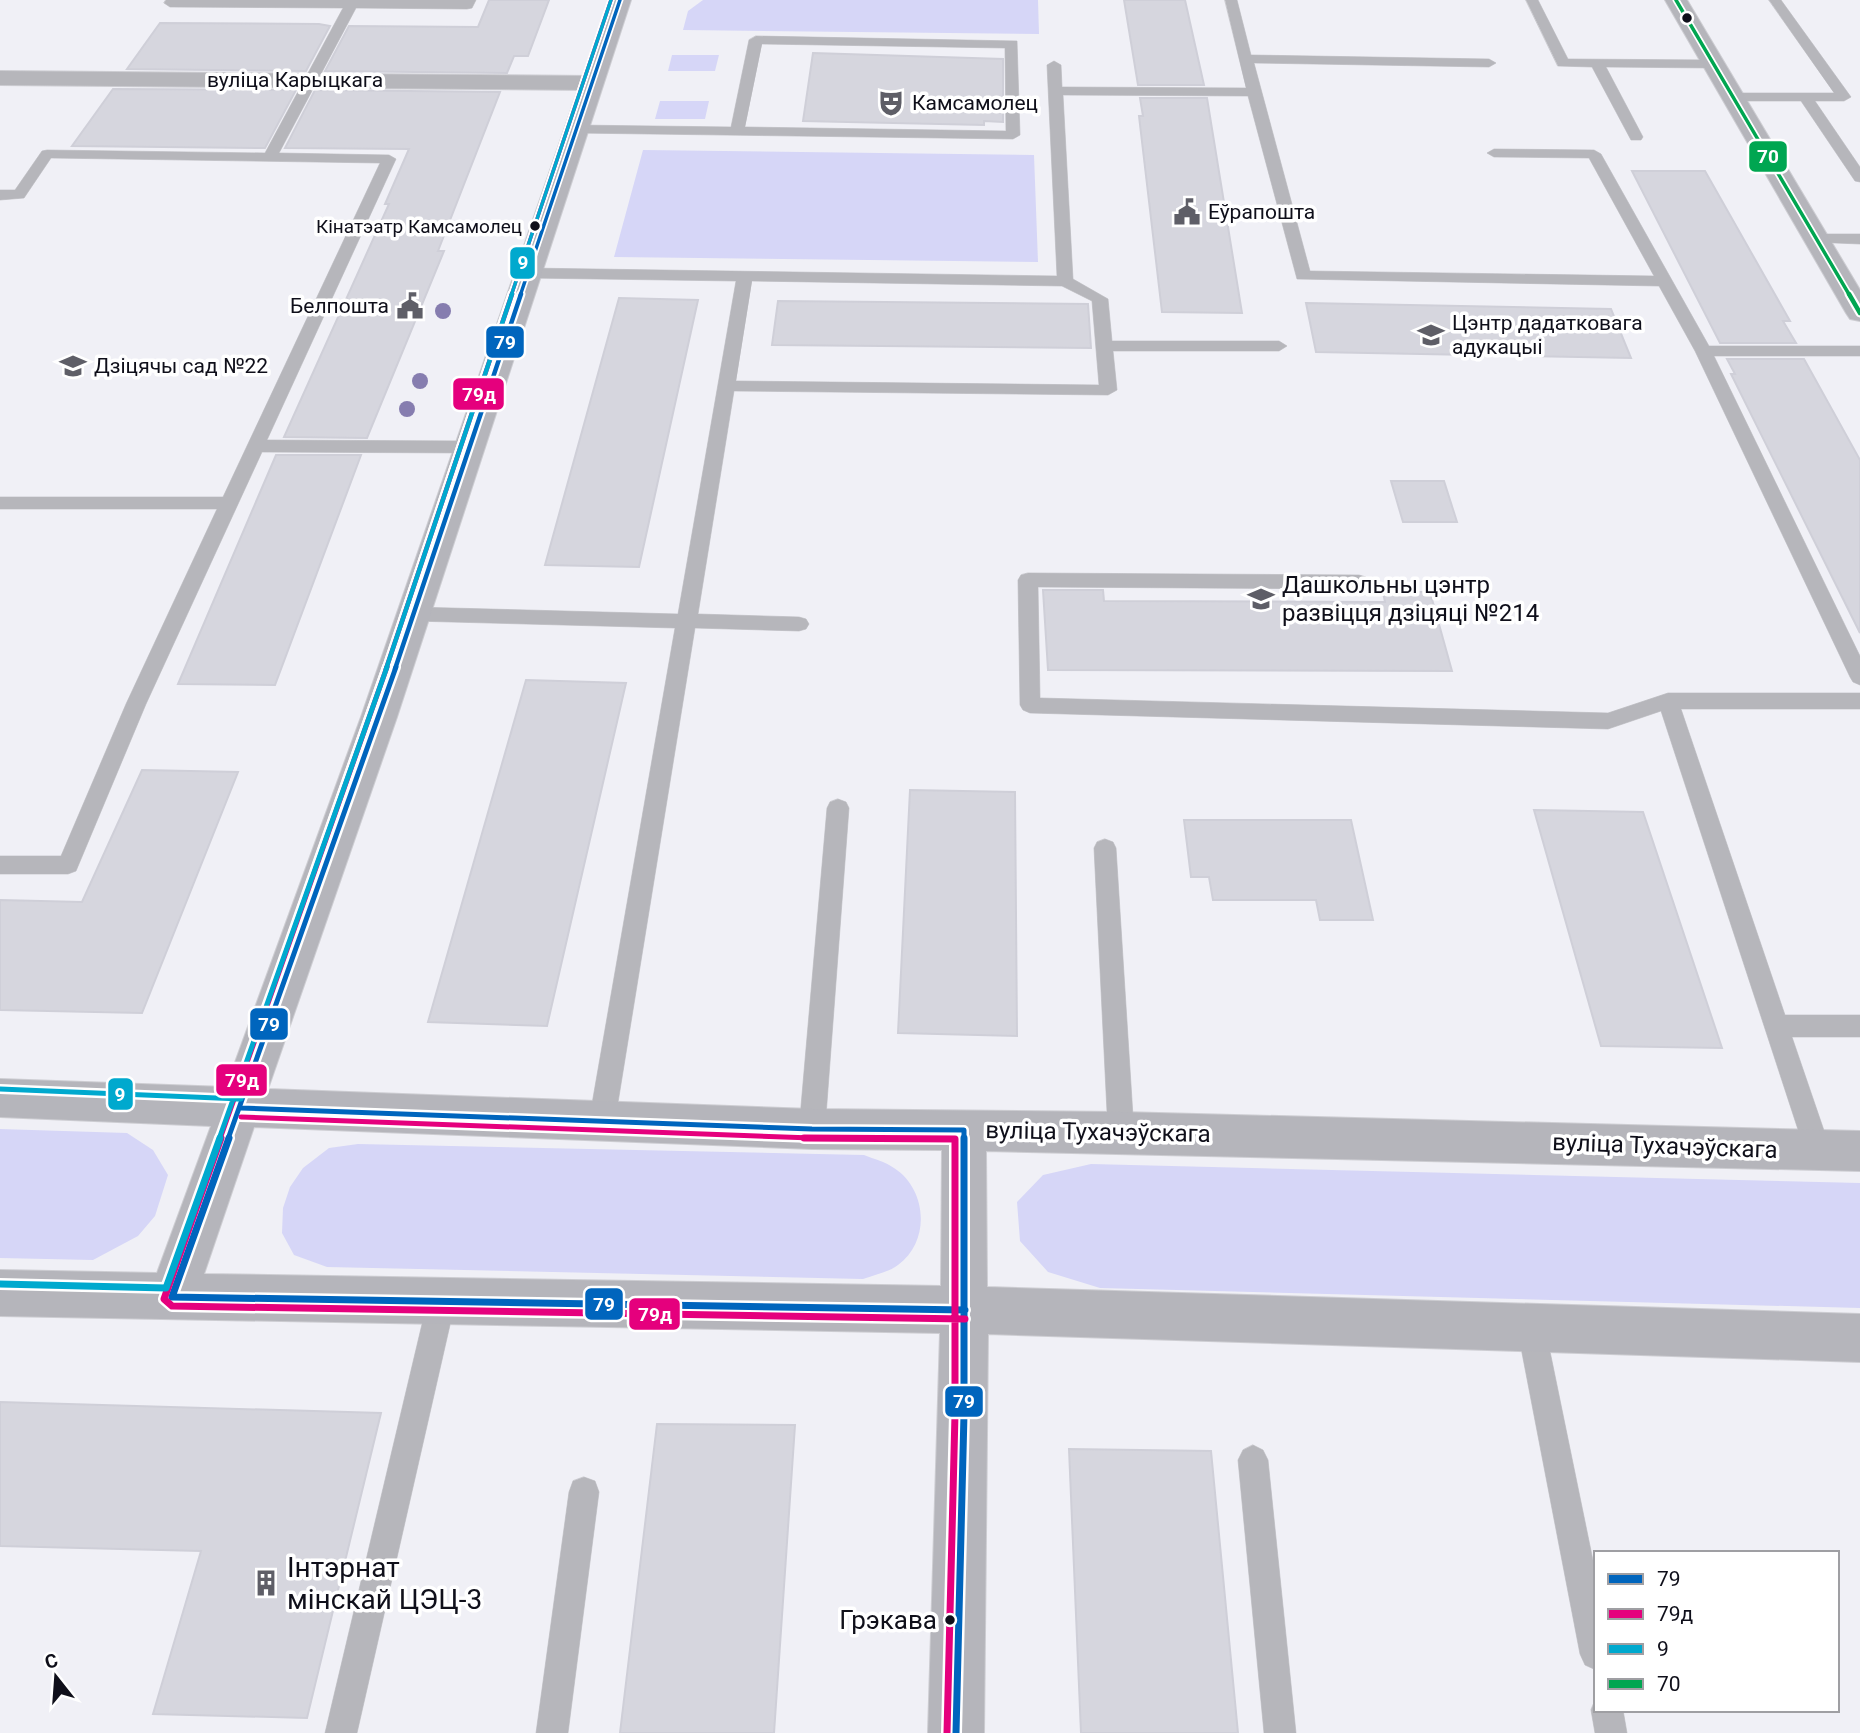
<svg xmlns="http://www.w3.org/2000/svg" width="1860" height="1733" font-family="Roboto,sans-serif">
	<rect width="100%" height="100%" fill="#f0f0f6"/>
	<path fill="#d6d6f7" d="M 703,0 L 1038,0 L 1039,34 L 683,30 L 688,11 Z
		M 672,55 L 719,55 L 715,71 L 668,71 Z
		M 660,101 L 709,101 L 705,119 L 655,119 Z
		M 643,150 L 1034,155 L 1038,262 L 614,257 Z
		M 0,1129 L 127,1133 L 153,1150 L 168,1175 L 155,1216 L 138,1236 L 93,1260 L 0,1258 Z
		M 358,1144 L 864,1155 C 874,1159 886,1162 894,1168 C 927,1189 931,1241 898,1265 C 889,1272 874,1275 863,1279 L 327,1267 L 294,1255 L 282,1233 L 283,1208 L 290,1187 L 303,1168 L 329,1148 Z
		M 1091,1164 L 1860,1183 L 1860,1308 L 1100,1288 L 1048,1272 L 1020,1241 L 1017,1202 L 1043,1175 Z"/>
	<path fill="#d6d6de" stroke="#cfcfd8" stroke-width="2" d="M 489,0 L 549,0 L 528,56 L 514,56 L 507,73 L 325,71 L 349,26 L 478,27 Z
		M 1124,0 L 1185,0 L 1204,85 L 1138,85 Z
		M 160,23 L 319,24 L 330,26 L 306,71 L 127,69 Z
		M 813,53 L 1003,59 L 1003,122 L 984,121 L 984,125 L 803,121 Z
		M 113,89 L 296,90 L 265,148 L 72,146 Z
		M 315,90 L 500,92 L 438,251 L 444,251 L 367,438 L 284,437 L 389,204 L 385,204 L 409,149 L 285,148 Z
		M 1140,98 L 1207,98 L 1242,313 L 1162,312 L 1139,116 L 1143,116 Z
		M 1632,171 L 1705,171 L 1790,321 L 1783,321 L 1796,343 L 1720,343 Z
		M 619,298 L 698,300 L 639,567 L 545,565 Z
		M 778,301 L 1088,304 L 1091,348 L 772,345 Z
		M 1306,303 L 1611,309 L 1631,358 L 1316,352 Z
		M 1727,359 L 1804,359 L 1860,460 L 1860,633 L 1731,374 L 1735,374 Z
		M 276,455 L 361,455 L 275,685 L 178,684 Z
		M 1391,481 L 1444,481 L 1457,522 L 1403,522 Z
		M 1043,590 L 1103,590 L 1104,601 L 1385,602 L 1383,592 L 1430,592 L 1452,671 L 1048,670 Z
		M 526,680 L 626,683 L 547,1026 L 428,1022 Z
		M 142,770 L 238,772 L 142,1013 L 0,1010 L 0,900 L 82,902 Z
		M 910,790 L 1015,792 L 1017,1036 L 898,1033 Z
		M 1534,810 L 1643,812 L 1722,1048 L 1601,1046 Z
		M 1184,820 L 1351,820 L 1373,920 L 1320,920 L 1316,900 L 1213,900 L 1209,877 L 1191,877 Z
		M 0,1402 L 381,1413 L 307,1718 L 153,1714 L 201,1551 L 0,1546 Z
		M 657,1424 L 795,1425 L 774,1733 L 620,1733 Z
		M 1069,1449 L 1211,1451 L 1238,1733 L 1081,1733 Z"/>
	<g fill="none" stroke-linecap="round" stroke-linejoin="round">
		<g stroke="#cdcdd2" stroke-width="1">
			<path id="lane" d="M 166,0 L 476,0 L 472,8 L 467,9 L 356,8 L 279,153 L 389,155 L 396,159 L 267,440 L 471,441 L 480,447 L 471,453 L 262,452 L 146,704 L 76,871 L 68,874 L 0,874 L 0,856 L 61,856 L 126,704 L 217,509 L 0,509 L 0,497 L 223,497 L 380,163 L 51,158 L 24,198 L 0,200 L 0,190 L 15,190 L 42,151 L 47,150 L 265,153 L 343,8 L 170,7 L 164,3 Z
				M 1225,0 L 1237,0 L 1251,55 L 1489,59 L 1496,63 L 1489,67 L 1254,63 L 1310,271 L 1654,276 L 1589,158 L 1494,157 L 1487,153 L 1494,149 L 1594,150 L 1601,154 L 1709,346 L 1860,346 L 1860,356 L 1714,356 L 1860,656 L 1860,685 L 1853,682 L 1850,677 L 1695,351 L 1659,286 L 1297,279 L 1248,96 L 1063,95 L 1073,279 L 1108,299 L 1112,341 L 1279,341 L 1287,346 L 1279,351 L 1113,351 L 1117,390 L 1108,395 L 734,391 L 698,614 L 799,617 L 806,619 L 809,624 L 806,629 L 799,631 L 695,628 L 615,1121 L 611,1129 L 602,1133 L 593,1129 L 589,1121 L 675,628 L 413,621 L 406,619 L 403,614 L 406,609 L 413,607 L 678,614 L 736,281 L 528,278 L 520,273 L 528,268 L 1057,276 L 1047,65 L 1054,61 L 1061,65 L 1062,87 L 1246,88 ZM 752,281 L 1062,286 L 1092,301 L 1099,385 L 736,381 Z
				M 1526,0 L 1538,0 L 1568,59 L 1713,60 L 1720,64 L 1713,68 L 1606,67 L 1643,137 L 1641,140 L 1631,140 L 1592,67 L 1558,66 Z
				M 1769,0 L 1781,0 L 1851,97 L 1844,101 L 1815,101 L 1860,167 L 1860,182 L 1855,181 L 1801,101 L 1732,101 L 1725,97 L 1732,93 L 1834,93 Z
				M 756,36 L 1017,41 L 1020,135 L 1013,139 L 575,133 L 568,129 L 575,125 L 731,127 L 749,40 ZM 762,44 L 1005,48 L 1006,131 L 745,127 Z
				M 1817,234 L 1860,234 L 1860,244 L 1811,242 L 1809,239 L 1811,236 Z
				M 1028,573 L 1359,575 L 1366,577 L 1369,582 L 1366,587 L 1359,589 L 1038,587 L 1040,698 L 1608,713 L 1668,693 L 1860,693 L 1860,709 L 1681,709 L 1785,1015 L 1860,1015 L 1860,1037 L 1792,1037 L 1831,1151 L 1827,1160 L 1818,1163 L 1809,1160 L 1805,1151 L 1661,711 L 1608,729 L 1030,713 L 1023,710 L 1020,705 L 1018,580 L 1021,575 Z
				M 838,799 L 846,802 L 849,808 L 825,1129 L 821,1137 L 812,1141 L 803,1137 L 799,1129 L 827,808 L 830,802 Z
				M 1105,839 L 1113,842 L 1116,848 L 1134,1132 L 1130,1140 L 1121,1144 L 1112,1140 L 1108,1132 L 1094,848 L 1097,842 Z
				M 441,1289 L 451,1293 L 455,1303 L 357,1733 L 325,1733 L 427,1303 L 431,1293 Z
				M 1531,1313 L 1541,1317 L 1545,1327 L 1596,1575 L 1596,1670 L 1585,1665 L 1580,1654 L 1517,1327 L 1521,1317 Z
				M 1253,1445 L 1263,1450 L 1268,1460 L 1296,1733 L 1264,1733 L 1238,1460 L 1243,1450 Z
				M 584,1477 L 595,1481 L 599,1492 L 568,1733 L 536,1733 L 569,1492 L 573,1481 Z
				M 1596,1698 L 1596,1710 L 1623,1710 L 1627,1733 L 1595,1733 L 1591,1710 Z"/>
		</g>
		<g stroke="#cdcdd2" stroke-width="2">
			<path id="street" d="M 0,71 L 590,76 L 598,78 L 602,83 L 598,88 L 590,90 L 0,85 Z"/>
		</g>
		<g stroke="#cdcdd2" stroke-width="2">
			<path id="secondary" d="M 609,0 L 631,0 L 397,717 L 268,1089 L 812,1109 L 1121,1112 L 1860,1131 L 1860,1171 L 986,1151 L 987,1287 L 1860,1314 L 1860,1362 L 988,1334 L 984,1733 L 928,1733 L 940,1333 L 0,1316 L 0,1270 L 157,1273 L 211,1126 L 0,1117 L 0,1079 L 226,1087 L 361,717 ZM 254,1127 L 812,1149 L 942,1150 L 941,1286 L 204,1274 Z
				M 1665,0 L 1687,0 L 1860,290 L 1860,321 L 1850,319 L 1846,313 Z"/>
		</g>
		<use href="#lane" fill="#b6b6bb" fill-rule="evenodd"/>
		<use href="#street" fill="#b6b6bb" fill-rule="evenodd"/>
		<use href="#secondary" fill="#b5b5bb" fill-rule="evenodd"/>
		<g stroke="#fff" stroke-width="7">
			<path id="bus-1-far3" d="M 520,296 L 620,0"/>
		</g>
		<g stroke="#fff" stroke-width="9">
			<path id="bus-1-far2" d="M 395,669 L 521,294"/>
		</g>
		<g stroke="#fff" stroke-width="10">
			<path id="bus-1-far1" d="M 241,1108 L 812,1129 L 964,1130 L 964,1139
				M 228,1139 L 396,667"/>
		</g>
		<g stroke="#fff" stroke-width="12">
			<path id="bus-1" d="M 229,1138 L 172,1297 L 965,1310
				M 956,1733 L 964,1414 L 964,1138"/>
		</g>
		<g stroke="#fff" stroke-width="7">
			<path id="bus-2-far3" d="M 511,296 L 611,0"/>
		</g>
		<g stroke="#fff" stroke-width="9">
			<path id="bus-2-far2" d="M 386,669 L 512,294"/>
		</g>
		<g stroke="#fff" stroke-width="10">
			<path id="bus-2-far1" d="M 241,1117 L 812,1138 L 955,1139
				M 220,1139 L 387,667"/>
		</g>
		<g stroke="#fff" stroke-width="12">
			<path id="bus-2" d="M 221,1138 L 164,1299 L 172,1306 L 965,1319
				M 804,1138 L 955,1139 L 955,1414 L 947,1733"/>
		</g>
		<g stroke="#fff" stroke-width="7">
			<path id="bus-3-far3" d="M 511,296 L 611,0"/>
		</g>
		<g stroke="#fff" stroke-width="9">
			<path id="bus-3-far2" d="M 386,669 L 512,294"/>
		</g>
		<g stroke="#fff" stroke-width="10">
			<path id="bus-3-far1" d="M 0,1089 L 241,1099
				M 219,1139 L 387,667"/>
		</g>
		<g stroke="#fff" stroke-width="12">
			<path id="bus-3" d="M 0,1284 L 166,1288 L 220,1138"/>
		</g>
		<g stroke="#fff" stroke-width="7">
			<path id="bus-4-far1" d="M 1676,0 L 1850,296"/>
		</g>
		<g stroke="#fff" stroke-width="9">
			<path id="bus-4" d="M 1849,294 L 1860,313"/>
		</g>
		<use href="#bus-1-far3" stroke="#0065bd" stroke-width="3.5"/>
		<use href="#bus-1-far2" stroke="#0065bd" stroke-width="4.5"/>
		<use href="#bus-1-far1" stroke="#0065bd" stroke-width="5"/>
		<use href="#bus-1" stroke="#0065bd" stroke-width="7"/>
		<use href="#bus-2-far3" stroke="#e5007d" stroke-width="3.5"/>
		<use href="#bus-2-far2" stroke="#e5007d" stroke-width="4.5"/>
		<use href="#bus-2-far1" stroke="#e5007d" stroke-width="5"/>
		<use href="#bus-2" stroke="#e5007d" stroke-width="7"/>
		<use href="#bus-3-far3" stroke="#00a9ce" stroke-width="3.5"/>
		<use href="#bus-3-far2" stroke="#00a9ce" stroke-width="4.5"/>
		<use href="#bus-3-far1" stroke="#00a9ce" stroke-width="5"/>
		<use href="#bus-3" stroke="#00a9ce" stroke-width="7"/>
		<use href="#bus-4-far1" stroke="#00a651" stroke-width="3.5"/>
		<use href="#bus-4" stroke="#00a651" stroke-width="4.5"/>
	</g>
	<g fill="#867daf">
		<circle cx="443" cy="311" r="8"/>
		<circle cx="420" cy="381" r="8"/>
		<circle cx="407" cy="409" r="8"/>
	</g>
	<defs>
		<g id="theatre-bare" transform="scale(2.1)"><path d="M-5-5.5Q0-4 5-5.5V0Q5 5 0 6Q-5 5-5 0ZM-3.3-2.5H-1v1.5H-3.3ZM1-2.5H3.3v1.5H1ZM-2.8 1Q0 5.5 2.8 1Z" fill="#5e5e67" stroke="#fff" stroke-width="2.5" paint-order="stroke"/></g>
		<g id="civic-bare" transform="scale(2.1)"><path d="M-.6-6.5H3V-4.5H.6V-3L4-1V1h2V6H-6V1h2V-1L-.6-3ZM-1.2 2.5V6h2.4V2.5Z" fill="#5e5e67" stroke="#fff" stroke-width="2.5" paint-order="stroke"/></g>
		<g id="school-bare" transform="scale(2.1)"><path d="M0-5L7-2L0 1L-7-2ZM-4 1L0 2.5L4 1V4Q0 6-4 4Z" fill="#5e5e67" stroke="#fff" stroke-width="2.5" paint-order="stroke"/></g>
		<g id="building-bare" transform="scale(2.1)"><path d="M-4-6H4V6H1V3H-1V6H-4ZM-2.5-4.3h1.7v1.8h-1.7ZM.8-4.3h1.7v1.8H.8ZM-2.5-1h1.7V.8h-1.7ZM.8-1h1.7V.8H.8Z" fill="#5e5e67" stroke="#fff" stroke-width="2.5" paint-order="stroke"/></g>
	</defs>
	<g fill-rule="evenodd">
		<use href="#theatre-bare" x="891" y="103"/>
		<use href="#civic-bare" x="1187" y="212"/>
		<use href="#civic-bare" x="410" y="306"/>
		<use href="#school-bare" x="1431" y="335"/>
		<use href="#school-bare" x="73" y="366"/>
		<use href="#school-bare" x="1261" y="599"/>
		<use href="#building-bare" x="266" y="1583"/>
	</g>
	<g fill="#0f0f1a" stroke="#fff" stroke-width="2.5">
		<circle cx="1687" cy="18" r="6"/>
		<circle cx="535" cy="226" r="6"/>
		<circle cx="950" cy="1620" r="6"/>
	</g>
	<g text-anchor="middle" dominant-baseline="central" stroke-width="7" stroke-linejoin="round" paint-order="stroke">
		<g font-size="19" fill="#0f0f1a" stroke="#fff" text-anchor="end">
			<text x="522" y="226">Кінатэатр Камсамолец</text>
		</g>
		<g font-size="21" fill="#0f0f1a" stroke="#fff">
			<text x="295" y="80">вуліца Карыцкага</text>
		</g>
		<g font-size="21" fill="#0f0f1a" stroke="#fff" text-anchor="start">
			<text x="912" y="103">Камсамолец</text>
			<text x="1208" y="212">Еўрапошта</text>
			<text x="389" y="306" text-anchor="end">Белпошта</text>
			<text x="1452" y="323">Цэнтр дадатковага<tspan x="1452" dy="24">адукацыі</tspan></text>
			<text x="94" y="366">Дзіцячы сад №22</text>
		</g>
		<g font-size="24" fill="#0f0f1a" stroke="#fff" text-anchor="start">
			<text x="1282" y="585">Дашкольны цэнтр<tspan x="1282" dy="28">развіцця дзіцяці №214</tspan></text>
		</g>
		<g font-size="24" fill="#0f0f1a" stroke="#fff">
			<text transform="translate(1098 1132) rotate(1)">вуліца Тухачэўскага</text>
			<text transform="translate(1665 1146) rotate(2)">вуліца Тухачэўскага</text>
		</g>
		<g font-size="26" fill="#0f0f1a" stroke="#fff" text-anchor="end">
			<text x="937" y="1620">Грэкава</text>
		</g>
		<g font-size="28" fill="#0f0f1a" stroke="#fff" text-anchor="start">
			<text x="287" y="1567">Інтэрнат<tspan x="287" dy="32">мінскай ЦЭЦ-3</tspan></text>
		</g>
	</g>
	<g stroke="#fff" stroke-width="2.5">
		<rect x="1748" y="140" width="40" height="33" rx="7" fill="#00a651"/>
		<rect x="509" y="246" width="27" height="34" rx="7" fill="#00a9ce"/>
		<rect x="485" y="325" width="40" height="34" rx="7" fill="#0065bd"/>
		<rect x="452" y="377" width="53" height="34" rx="7" fill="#e5007d"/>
		<rect x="249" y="1007" width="40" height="34" rx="7" fill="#0065bd"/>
		<rect x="215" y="1063" width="53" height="34" rx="7" fill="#e5007d"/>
		<rect x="107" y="1077" width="27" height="34" rx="7" fill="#00a9ce"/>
		<rect x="584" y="1287" width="40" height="34" rx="7" fill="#0065bd"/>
		<rect x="628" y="1297" width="53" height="34" rx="7" fill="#e5007d"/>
		<rect x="944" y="1385" width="40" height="33" rx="7" fill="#0065bd"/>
	</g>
	<g font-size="19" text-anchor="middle" font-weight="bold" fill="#fff">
		<text x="1768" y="163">70</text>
		<text x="523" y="269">9</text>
		<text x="505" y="349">79</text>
		<text x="479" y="401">79д</text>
		<text x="269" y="1031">79</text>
		<text x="242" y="1087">79д</text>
		<text x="120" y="1101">9</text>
		<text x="604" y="1311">79</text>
		<text x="655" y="1321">79д</text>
		<text x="964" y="1408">79</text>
	</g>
	<rect x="1594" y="1551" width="245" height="161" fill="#ffffff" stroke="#9f9fa3" stroke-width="2"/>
	<rect x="1608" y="1574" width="35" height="10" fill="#0065bd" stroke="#9f9fa3" stroke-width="2"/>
	<text x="1657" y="1586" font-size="21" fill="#0f0f1a">79</text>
	<rect x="1608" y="1609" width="35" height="10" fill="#e5007d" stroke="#9f9fa3" stroke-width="2"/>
	<text x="1657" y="1621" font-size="21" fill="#0f0f1a">79д</text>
	<rect x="1608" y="1644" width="35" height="10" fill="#00a9ce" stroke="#9f9fa3" stroke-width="2"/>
	<text x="1657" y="1656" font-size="21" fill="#0f0f1a">9</text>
	<rect x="1608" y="1679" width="35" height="10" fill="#00a651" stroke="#9f9fa3" stroke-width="2"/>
	<text x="1657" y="1691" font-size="21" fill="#0f0f1a">70</text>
	<g transform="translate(56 1677) rotate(343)" stroke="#ffffff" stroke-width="5" paint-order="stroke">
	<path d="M0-5L12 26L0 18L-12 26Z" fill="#0f0f1a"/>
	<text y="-10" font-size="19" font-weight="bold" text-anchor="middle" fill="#0f0f1a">С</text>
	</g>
</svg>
